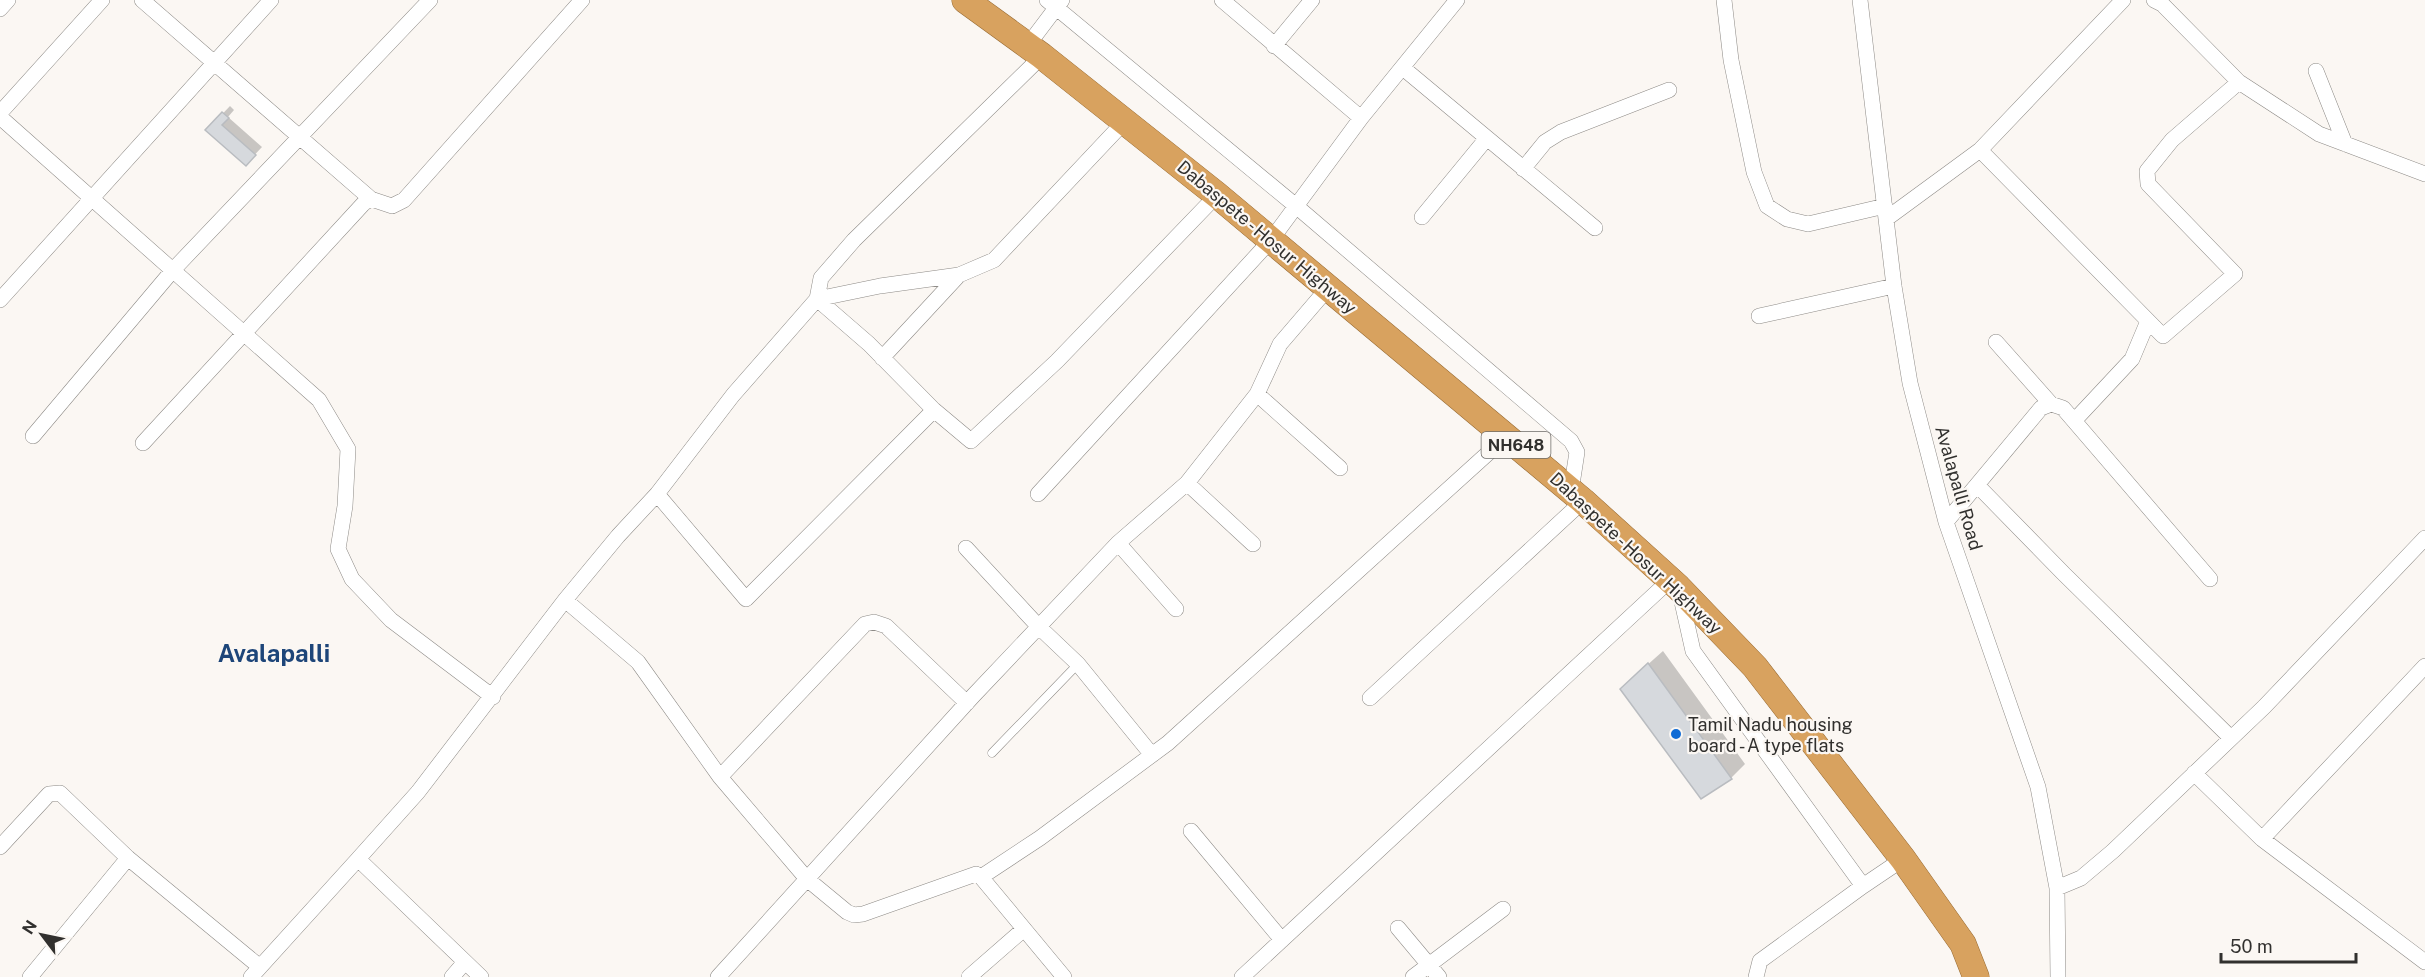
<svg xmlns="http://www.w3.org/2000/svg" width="2425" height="977" font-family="'Public Sans',sans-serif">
	<rect width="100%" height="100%" fill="#fbf7f3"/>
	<path fill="#0003" d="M 230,106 L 234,110 L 228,117 L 262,147 L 246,164 L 207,130 Z
		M 1663,651 L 1745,764 L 1731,778 L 1636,675 Z"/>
	<path fill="#d6d9dd" stroke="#b9bcc0" stroke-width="1.5" d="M 222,112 L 229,118 L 222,125 L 256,155 L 246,166 L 205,130 Z
		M 1648,663 L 1732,779 L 1701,799 L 1620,689 Z"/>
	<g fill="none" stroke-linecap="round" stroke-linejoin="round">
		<g stroke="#8d8a86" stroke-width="9">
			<path id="service" d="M 992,753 L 1078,664"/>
		</g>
		<g stroke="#8d8a86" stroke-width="16">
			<path id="minor" d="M 142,0 L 371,199
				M 1047,0 L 1296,206 L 1571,441 L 1577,452 L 1571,491
				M 1222,0 L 1361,118
				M 1724,0 L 1731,60 L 1754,172 L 1767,206 L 1787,219 L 1808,224 L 1885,206
				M 1860,0 L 1894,286 L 1910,383 L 1946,522 L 2038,787 L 2057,888 L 2058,977
				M 2123,0 L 1980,150 L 2163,336 L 2235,274 L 2148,184 L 2147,171 L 2172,140 L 2239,82 L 2319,134 L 2425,174
				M 2154,0 L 2162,4 L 2239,82
				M 0,9 L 8,0
				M 1028,45 L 1062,0
				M 1274,46 L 1312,0
				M 1403,68 L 1595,228
				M 2316,71 L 2345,144
				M 0,113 L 102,0
				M 0,117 L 319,400 L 348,449 L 345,506 L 338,549 L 352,579 L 391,620 L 493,697
				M 1523,169 L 1545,142 L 1561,132 L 1669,90
				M 1422,217 L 1487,138
				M 1886,219 L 1980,150
				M 0,300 L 271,0
				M 1759,316 L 1894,286
				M 1996,342 L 2051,404
				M 882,358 L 959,275
				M 1257,394 L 1340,468
				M 934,410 L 869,344 L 817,299 L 821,278 L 854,240 L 1042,56
				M 2074,421 L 2132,359 L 2148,321
				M 33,436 L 173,270 L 430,0
				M 143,443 L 364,203 L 371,199 L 392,206 L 404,200 L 582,0
				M 1187,483 L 1257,394 L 1280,344 L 1328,288
				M 1977,485 L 2064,574 L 2231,738
				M 657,494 L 746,599 L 934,410 L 971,441 L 1057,361 L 1217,195
				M 1038,494 L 1271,240 L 1361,118 L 1457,0
				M 1946,522 L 2041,408 L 2051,404 L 2063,408 L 2210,579
				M 1118,543 L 1176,609
				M 966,548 L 1039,627 L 1078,664 L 1152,755
				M 1680,593 L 1693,651 L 1863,886 L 1903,859
				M 565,600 L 638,662 L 720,777 L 807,879 L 847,912 L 854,915 L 863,914 L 976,874 L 981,877 L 1064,977
				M 1370,698 L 1583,501
				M 2194,773 L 2262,839 L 2425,962
				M 720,777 L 865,624 L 874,622 L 886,626 L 967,703
				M 1191,831 L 1282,940
				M 2262,839 L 2425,666
				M 0,847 L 49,794 L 60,793 L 128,858 L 260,967
				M 358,859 L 418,792 L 565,600 L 618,536 L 657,494 L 733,395 L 817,299 L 880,286 L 959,275 L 994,260 L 1125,121
				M 981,877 L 1040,838 L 1168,743 L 1507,436
				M 2057,888 L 2081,878 L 2113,851 L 2264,707 L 2425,538
				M 1398,928 L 1439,977
				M 30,977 L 128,858
				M 251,977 L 358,859 L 481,977
				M 452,977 L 465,962
				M 718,977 L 973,696 L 1118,543 L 1187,483 L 1253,544
				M 969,977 L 1024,929
				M 1242,977 L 1670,580
				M 1413,977 L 1503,909
				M 1756,977 L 1760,961 L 1863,886"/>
		</g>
		<g stroke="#976b34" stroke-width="27">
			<path id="trunk" d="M 965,0 L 1042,56 L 1217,195 L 1583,501 L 1678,587 L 1755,667 L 1903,859 L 1963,944 L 1976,977"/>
		</g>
		<use href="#service" stroke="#fff" stroke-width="8"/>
		<use href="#minor" stroke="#fff" stroke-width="15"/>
		<use href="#trunk" stroke="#d8a25f" stroke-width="26"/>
	</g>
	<circle fill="#116cd5" stroke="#fbf7f3" stroke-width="2" cx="1676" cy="734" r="6"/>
	<g text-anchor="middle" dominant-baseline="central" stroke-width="4.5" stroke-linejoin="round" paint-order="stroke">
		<rect fill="#fbf7f3" stroke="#6e6c69" stroke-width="1.5" x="1481.5" y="432" width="69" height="26" rx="4.5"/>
		<g font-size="16" font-weight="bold" fill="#31302e">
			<text x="1516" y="445">NH648</text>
		</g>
		<g font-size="18" fill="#31302e" stroke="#fbf7f3">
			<text transform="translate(1267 237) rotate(40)">Dabaspete - Hosur Highway</text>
			<text transform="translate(1959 488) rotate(74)">Avalapalli Road</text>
			<text transform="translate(1636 553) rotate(43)">Dabaspete - Hosur Highway</text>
		</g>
		<g font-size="18" fill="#31302e" stroke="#fbf7f3" text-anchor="start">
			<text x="1688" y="724">Tamil Nadu housing<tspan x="1688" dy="21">board - A type flats</tspan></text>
		</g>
		<g font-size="24" font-weight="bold" fill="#1d4579" stroke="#fbf7f3">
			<text x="274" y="653">Avalapalli</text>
		</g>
	</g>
	<g transform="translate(42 935) rotate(302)" stroke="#fbf7f3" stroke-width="4.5" paint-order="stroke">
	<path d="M0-4.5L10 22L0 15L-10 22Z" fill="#31302e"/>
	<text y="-9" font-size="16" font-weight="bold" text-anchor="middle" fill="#31302e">N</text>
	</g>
	<path d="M2221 953v9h135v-9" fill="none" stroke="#31302e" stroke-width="3"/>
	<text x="2230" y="953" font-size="18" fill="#31302e" stroke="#fbf7f3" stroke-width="4.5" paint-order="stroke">50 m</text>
</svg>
